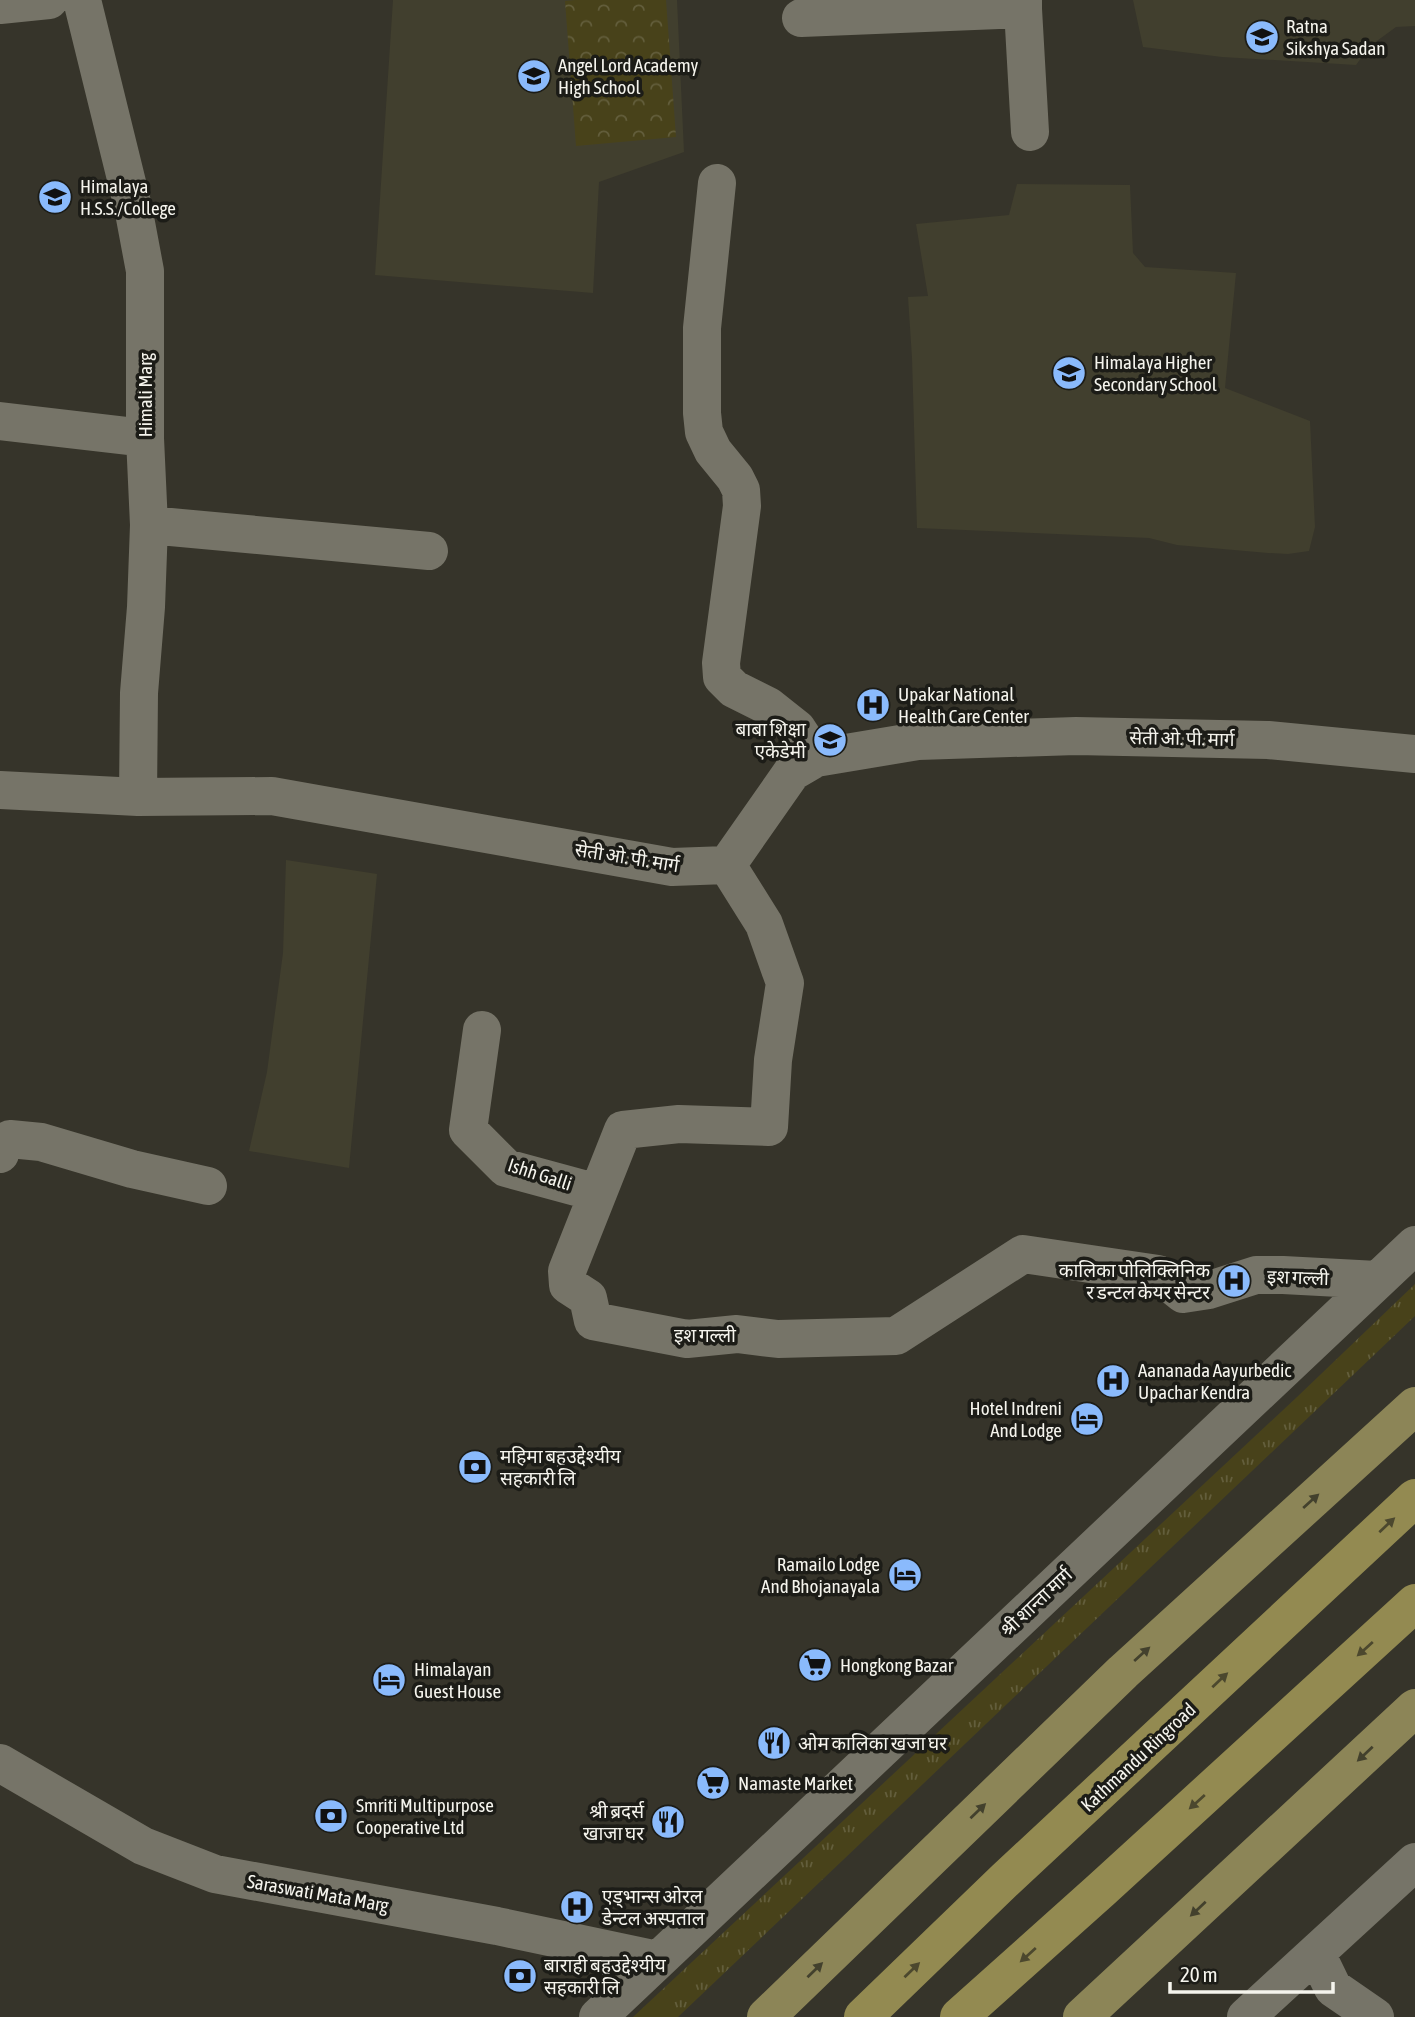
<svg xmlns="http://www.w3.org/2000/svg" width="1415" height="2017" font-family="'Asap Condensed','Noto Sans Devanagari',sans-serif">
	<defs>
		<pattern id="grass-tufts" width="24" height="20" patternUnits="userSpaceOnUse" patternTransform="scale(1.75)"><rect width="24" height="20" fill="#48421a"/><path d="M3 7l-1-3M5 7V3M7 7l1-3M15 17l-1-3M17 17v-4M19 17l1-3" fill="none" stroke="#635e3c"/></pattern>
		<pattern id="forest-crowns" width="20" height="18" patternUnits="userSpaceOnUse" patternTransform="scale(1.75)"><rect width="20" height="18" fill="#48421a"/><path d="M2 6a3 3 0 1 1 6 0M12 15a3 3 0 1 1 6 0" fill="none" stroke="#635e3c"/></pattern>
	</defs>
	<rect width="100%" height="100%" fill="#36342a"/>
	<path fill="#413f2e" d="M 393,0 L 677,0 L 684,152 L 599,182 L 593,293 L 375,275 Z
		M 1133,0 L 1415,0 L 1415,26 L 1396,27 L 1370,46 L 1356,65 L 1222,57 L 1143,47 Z
		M 1017,184 L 1130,185 L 1133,253 L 1145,267 L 1236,273 L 1225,388 L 1310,421 L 1315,527 L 1309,551 L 1288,554 L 1268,553 L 1177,545 L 1149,538 L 917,528 L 912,358 L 908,297 L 928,296 L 916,224 L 1009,215 Z
		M 286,860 L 377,874 L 349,1168 L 249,1151 L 267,1072 L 283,953 Z"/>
	<path fill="url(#grass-tufts)" d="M 1415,1284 L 1415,1316 L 678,2017 L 633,2017 L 1297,1397 Z"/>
	<path fill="url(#forest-crowns)" d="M 575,0 L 666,0 L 676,137 L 576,146 L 565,1 Z"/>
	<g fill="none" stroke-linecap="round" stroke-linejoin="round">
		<path stroke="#767468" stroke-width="38" d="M 82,0 L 133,207 L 145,271 L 145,438 L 149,525 L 146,607 L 139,693 L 138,797
			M 0,5 L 49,0
			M 1023,9 L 1030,132
			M 801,18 L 1023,9 L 1023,0
			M 717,183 L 702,328 L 702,413 L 704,432 L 713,451 L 735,478 L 741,490 L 742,506 L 721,663 L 722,677 L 734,689 L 768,706 L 797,729 L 816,758
			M 0,421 L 145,438
			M 149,525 L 429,551
			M 0,790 L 138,797 L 272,796 L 672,867 L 727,865 L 792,772 L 816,758 L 918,741 L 1076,736 L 1268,740 L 1415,754
			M 727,865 L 764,924 L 785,983 L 773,1060 L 769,1127 L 679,1124 L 623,1130 L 567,1271 L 568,1285 L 588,1298 L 593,1321 L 687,1339 L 737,1334 L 778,1339 L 896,1336 L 1023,1254 L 1158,1274 L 1183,1294 L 1209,1290 L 1256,1275 L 1283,1275 L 1377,1280
			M 482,1030 L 468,1130 L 506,1168 L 598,1193
			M 0,1154 L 1,1149 L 10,1139 L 41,1142 L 132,1169 L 208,1186
			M 0,1763 L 143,1846 L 215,1874 L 497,1926 L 658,1960
			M 1316,1953 L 1333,1988 L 1375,2017
			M 598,2017 L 1415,1245
			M 1246,2017 L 1415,1862"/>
		<path stroke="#8c8557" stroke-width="38" d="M 766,2017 L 1123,1672 L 1415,1406
			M 1082,2017 L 1415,1708"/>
		<path stroke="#938a51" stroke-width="38" d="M 863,2017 L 1006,1879 L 1415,1498
			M 959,2017 L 1101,1890 L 1415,1603"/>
	</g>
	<defs><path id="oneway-solid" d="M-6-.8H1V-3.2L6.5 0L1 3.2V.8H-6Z" transform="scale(1.75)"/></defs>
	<g fill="#43412d">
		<use href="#oneway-solid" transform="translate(1311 1501) rotate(-42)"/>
		<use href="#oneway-solid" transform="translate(1142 1654) rotate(-42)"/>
		<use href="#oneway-solid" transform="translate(1365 1754) rotate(137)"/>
		<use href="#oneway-solid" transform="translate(978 1811) rotate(-44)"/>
		<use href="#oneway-solid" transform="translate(1198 1909) rotate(137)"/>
		<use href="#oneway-solid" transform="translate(815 1970) rotate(-44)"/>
	</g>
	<g fill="#4c482e">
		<use href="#oneway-solid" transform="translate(1387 1525) rotate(-43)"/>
		<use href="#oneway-solid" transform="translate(1365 1649) rotate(138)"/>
		<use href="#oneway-solid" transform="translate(1220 1680) rotate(-43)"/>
		<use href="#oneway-solid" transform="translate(1197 1802) rotate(138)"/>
		<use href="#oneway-solid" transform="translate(1028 1955) rotate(138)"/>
		<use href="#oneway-solid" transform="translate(912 1970) rotate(-44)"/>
	</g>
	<defs>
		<g id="university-disc" transform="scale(1.75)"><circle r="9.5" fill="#8abafc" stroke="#1c1c17"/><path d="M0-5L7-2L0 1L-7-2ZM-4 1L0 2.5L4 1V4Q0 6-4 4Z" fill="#111"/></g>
		<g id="school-disc" transform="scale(1.75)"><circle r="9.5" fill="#8abafc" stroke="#1c1c17"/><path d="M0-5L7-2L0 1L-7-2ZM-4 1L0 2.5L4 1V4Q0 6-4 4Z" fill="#111"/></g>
		<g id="hospital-disc" transform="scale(1.75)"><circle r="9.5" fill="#8abafc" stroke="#1c1c17"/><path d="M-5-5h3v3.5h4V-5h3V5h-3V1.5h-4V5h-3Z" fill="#111"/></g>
		<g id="hotel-disc" transform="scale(1.75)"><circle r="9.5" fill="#8abafc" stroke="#1c1c17"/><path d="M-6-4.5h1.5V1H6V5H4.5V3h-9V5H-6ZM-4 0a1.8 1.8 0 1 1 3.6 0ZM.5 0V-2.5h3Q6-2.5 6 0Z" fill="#111"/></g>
		<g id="bank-disc" transform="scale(1.75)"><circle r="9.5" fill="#8abafc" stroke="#1c1c17"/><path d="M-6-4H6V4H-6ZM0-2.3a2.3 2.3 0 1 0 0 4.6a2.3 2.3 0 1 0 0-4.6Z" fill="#111"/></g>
		<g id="supermarket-disc" transform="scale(1.75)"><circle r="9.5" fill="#8abafc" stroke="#1c1c17"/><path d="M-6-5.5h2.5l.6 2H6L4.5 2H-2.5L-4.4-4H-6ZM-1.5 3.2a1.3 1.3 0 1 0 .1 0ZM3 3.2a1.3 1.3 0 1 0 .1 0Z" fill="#111"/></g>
		<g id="restaurant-disc" transform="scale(1.75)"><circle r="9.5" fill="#8abafc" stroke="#1c1c17"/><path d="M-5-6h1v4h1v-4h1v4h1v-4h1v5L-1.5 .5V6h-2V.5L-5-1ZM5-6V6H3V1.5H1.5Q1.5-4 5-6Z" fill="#111"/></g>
	</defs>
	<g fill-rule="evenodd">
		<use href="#university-disc" x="1262" y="37"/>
		<use href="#school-disc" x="534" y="76"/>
		<use href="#university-disc" x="55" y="197"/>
		<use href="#school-disc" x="1069" y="373"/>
		<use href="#hospital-disc" x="873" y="705"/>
		<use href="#school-disc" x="830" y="740"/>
		<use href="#hospital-disc" x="1234" y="1281"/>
		<use href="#hospital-disc" x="1113" y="1381"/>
		<use href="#hotel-disc" x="1087" y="1419"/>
		<use href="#bank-disc" x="475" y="1467"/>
		<use href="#hotel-disc" x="905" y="1575"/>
		<use href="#supermarket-disc" x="815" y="1665"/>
		<use href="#hotel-disc" x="389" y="1680"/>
		<use href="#restaurant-disc" x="774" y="1743"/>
		<use href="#supermarket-disc" x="713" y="1783"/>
		<use href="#bank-disc" x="331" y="1816"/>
		<use href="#restaurant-disc" x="668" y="1822"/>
		<use href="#hospital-disc" x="577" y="1907"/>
		<use href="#bank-disc" x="520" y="1976"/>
	</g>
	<g text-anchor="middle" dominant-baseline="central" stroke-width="7" stroke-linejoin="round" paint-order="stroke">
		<g font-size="19" fill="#f5f4ed" stroke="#1c1c17" text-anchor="start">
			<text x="1286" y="26">Ratna<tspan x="1286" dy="22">Sikshya Sadan</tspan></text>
			<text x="558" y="65">Angel Lord Academy<tspan x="558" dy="22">High School</tspan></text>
			<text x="80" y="186">Himalaya<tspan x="80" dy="22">H.S.S./College</tspan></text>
			<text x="1094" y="362">Himalaya Higher<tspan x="1094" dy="22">Secondary School</tspan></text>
			<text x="898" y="694">Upakar National<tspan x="898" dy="22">Health Care Center</tspan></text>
			<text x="806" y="729" text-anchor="end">बाबा शिक्षा<tspan x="806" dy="22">एकेडेमी</tspan></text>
			<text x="1210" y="1270" text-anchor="end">कालिका पोलिक्लिनिक<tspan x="1210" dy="22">र डन्टल केयर सेन्टर</tspan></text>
			<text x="1138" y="1370">Aananada Aayurbedic<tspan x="1138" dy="22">Upachar Kendra</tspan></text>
			<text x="1062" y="1408" text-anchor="end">Hotel Indreni<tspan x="1062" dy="22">And Lodge</tspan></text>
			<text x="500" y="1456">महिमा बहुउद्देश्यीय<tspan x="500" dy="22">सहकारी लि</tspan></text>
			<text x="880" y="1564" text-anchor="end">Ramailo Lodge<tspan x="880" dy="22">And Bhojanayala</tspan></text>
			<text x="840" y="1665">Hongkong Bazar</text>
			<text x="414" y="1669">Himalayan<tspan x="414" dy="22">Guest House</tspan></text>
			<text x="798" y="1743">ओम कालिका खजा घर</text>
			<text x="738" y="1783">Namaste Market</text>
			<text x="356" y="1805">Smriti Multipurpose<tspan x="356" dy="22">Cooperative Ltd</tspan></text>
			<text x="644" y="1811" text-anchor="end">श्री ब्रदर्स<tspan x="644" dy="22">खाजा घर</tspan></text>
			<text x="602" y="1896">एड्भान्स ओरल<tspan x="602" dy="22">डेन्टल अस्पताल</tspan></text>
			<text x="544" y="1965">बाराही बहुउद्देश्यीय<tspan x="544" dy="22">सहकारी लि</tspan></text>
		</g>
		<g font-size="19" fill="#f5f4ed" stroke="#1c1c17">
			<text transform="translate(145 395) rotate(-90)">Himali Marg</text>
			<text transform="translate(1182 738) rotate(1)">सेती ओ. पी. मार्ग</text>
			<text transform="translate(627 857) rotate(9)">सेती ओ. पी. मार्ग</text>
			<text transform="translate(540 1174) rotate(18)">Ishh Galli</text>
			<text transform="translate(1298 1277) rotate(2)">इश गल्ली</text>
			<text x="705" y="1335">इश गल्ली</text>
			<text transform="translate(1036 1602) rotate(-43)">श्री शान्ता मार्ग</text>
			<text transform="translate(1138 1757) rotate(-43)">Kathmandu Ringroad</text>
			<text transform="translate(318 1893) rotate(10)">Saraswati Mata Marg</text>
		</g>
	</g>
	<path d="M1170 1982v10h163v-10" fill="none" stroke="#f5f4ed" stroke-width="3.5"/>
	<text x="1180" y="1982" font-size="21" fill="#f5f4ed" stroke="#1c1c17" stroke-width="5" paint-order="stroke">20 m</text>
</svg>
